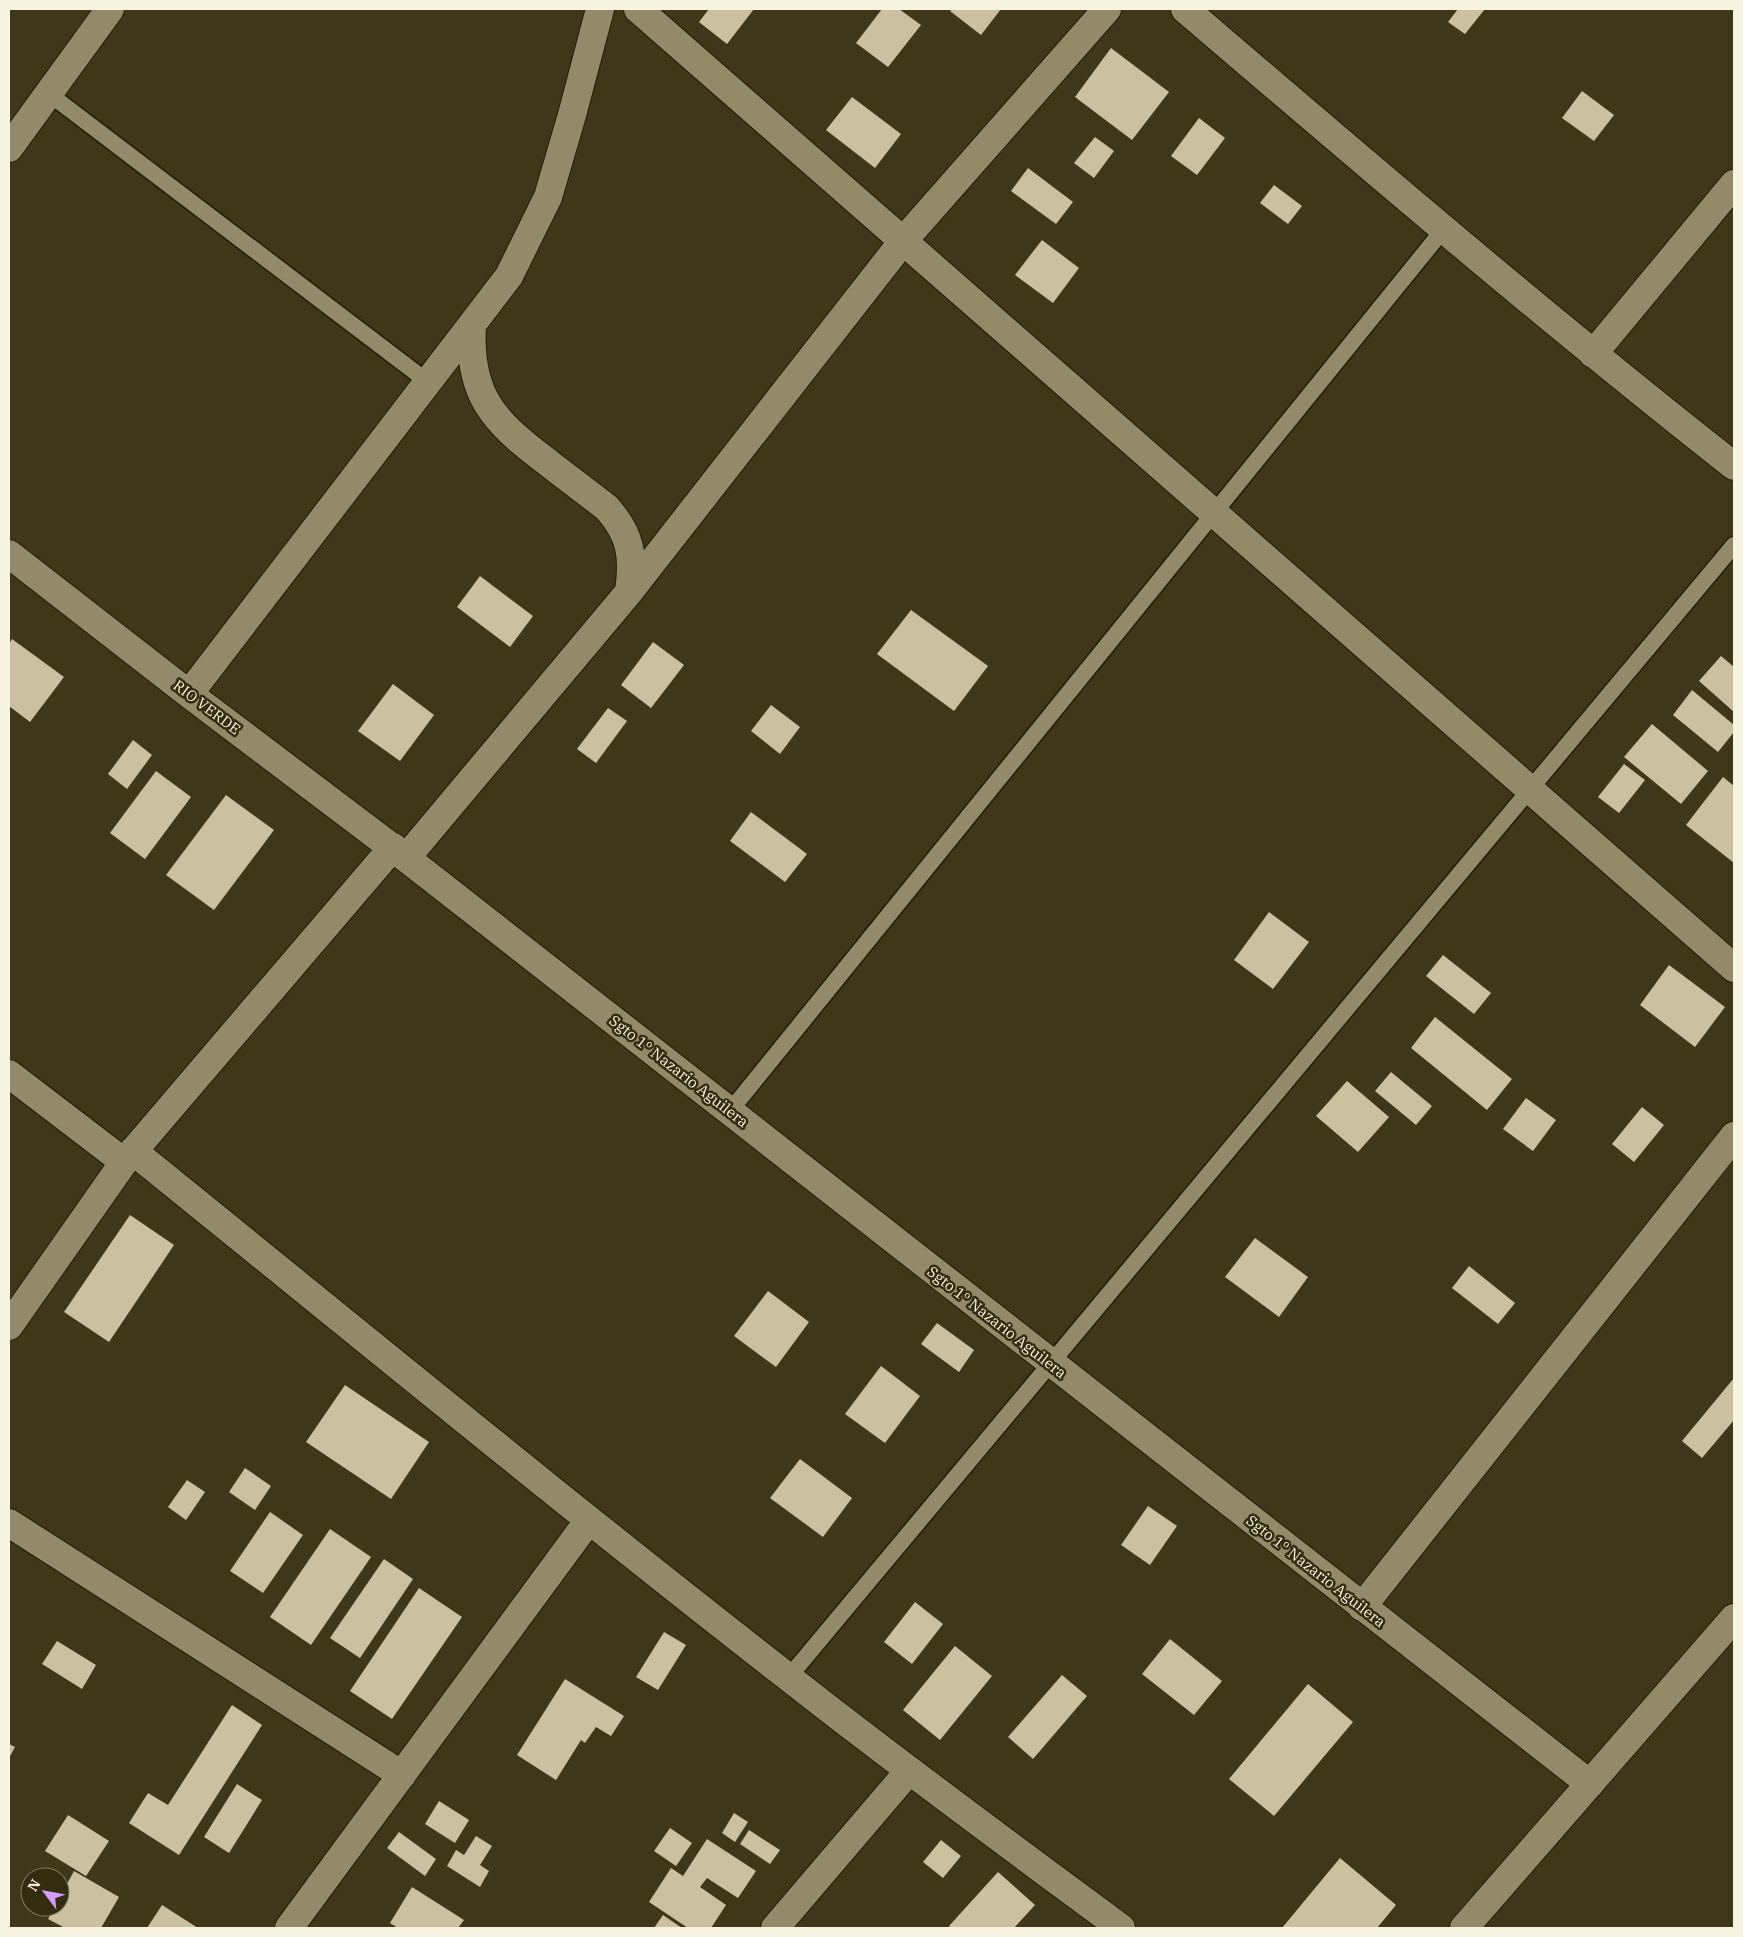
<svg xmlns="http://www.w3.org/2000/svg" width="1743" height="1937" font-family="'IBM Plex Serif',serif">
	<rect width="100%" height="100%" fill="#3f3719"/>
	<path fill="#cbc1a0" d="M 709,9 L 754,9 L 727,44 L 699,22 Z
		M 882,9 L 899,9 L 921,25 L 888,67 L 856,43 Z
		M 952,9 L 1001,9 L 981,35 L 950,11 Z
		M 1458,9 L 1485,9 L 1465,34 L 1448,22 Z
		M 1111,48 L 1169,92 L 1132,140 L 1075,97 Z
		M 1582,91 L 1614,115 L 1594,141 L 1562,118 Z
		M 852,97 L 901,134 L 875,168 L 826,130 Z
		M 1199,118 L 1225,138 L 1197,175 L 1171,156 Z
		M 1095,137 L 1114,151 L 1094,178 L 1074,163 Z
		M 1028,168 L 1073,202 L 1056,224 L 1011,191 Z
		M 1274,185 L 1302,206 L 1288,224 L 1260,203 Z
		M 1042,240 L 1079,268 L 1053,303 L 1015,275 Z
		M 480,576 L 533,616 L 510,647 L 457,607 Z
		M 911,610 L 988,666 L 954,711 L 877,654 Z
		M 12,639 L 64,677 L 30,722 L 9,706 L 9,644 Z
		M 653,642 L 684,665 L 651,708 L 621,685 Z
		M 1721,656 L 1734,667 L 1734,712 L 1699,681 Z
		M 393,684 L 434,715 L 400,761 L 358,731 Z
		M 1692,690 L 1734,725 L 1734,732 L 1718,752 L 1673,715 Z
		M 771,705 L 800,727 L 780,754 L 751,731 Z
		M 608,708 L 627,721 L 596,763 L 577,749 Z
		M 1652,724 L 1708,771 L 1681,804 L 1624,757 Z
		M 133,740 L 152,755 L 127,789 L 108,774 Z
		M 1624,764 L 1645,780 L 1619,813 L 1598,797 Z
		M 156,771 L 191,797 L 145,859 L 110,833 Z
		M 1723,777 L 1734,786 L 1734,863 L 1686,825 Z
		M 226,795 L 274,830 L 214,910 L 166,875 Z
		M 751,812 L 807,854 L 785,882 L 730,841 Z
		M 1269,912 L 1309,942 L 1273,989 L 1234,960 Z
		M 1443,955 L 1491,993 L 1474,1014 L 1426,976 Z
		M 1669,965 L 1725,1007 L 1695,1047 L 1640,1005 Z
		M 1435,1017 L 1512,1079 L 1487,1110 L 1411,1048 Z
		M 1391,1072 L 1432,1106 L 1416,1125 L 1375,1091 Z
		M 1347,1081 L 1389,1117 L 1358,1152 L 1316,1116 Z
		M 1526,1098 L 1556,1120 L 1533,1151 L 1503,1129 Z
		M 1642,1107 L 1664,1125 L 1634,1162 L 1612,1144 Z
		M 130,1215 L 174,1245 L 109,1342 L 64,1312 Z
		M 1255,1238 L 1308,1277 L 1279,1317 L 1225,1277 Z
		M 1469,1266 L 1515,1303 L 1498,1324 L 1452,1288 Z
		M 768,1291 L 809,1322 L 776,1367 L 734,1336 Z
		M 937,1323 L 974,1350 L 959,1372 L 921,1344 Z
		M 881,1366 L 920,1396 L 885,1443 L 845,1414 Z
		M 1734,1378 L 1734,1420 L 1702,1458 L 1682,1441 Z
		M 345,1385 L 429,1442 L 391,1499 L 306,1442 Z
		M 800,1459 L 852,1498 L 823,1537 L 770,1498 Z
		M 245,1468 L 271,1486 L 255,1510 L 229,1492 Z
		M 187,1480 L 205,1492 L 186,1520 L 168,1507 Z
		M 1148,1506 L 1177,1526 L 1150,1565 L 1121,1545 Z
		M 270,1512 L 303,1535 L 263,1593 L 230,1571 Z
		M 330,1529 L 371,1557 L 311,1645 L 270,1617 Z
		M 384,1559 L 413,1579 L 360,1658 L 330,1638 Z
		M 419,1588 L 462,1617 L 392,1719 L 350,1691 Z
		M 915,1602 L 943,1624 L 912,1664 L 884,1642 Z
		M 664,1632 L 686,1645 L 658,1690 L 636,1677 Z
		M 1170,1639 L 1222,1681 L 1194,1715 L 1142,1674 Z
		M 57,1641 L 96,1665 L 82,1689 L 42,1664 Z
		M 955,1646 L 992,1676 L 940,1740 L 903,1710 Z
		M 1062,1675 L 1087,1696 L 1033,1759 L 1008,1737 Z
		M 565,1679 L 624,1716 L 611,1736 L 596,1727 L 585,1743 L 581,1740 L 556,1780 L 517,1755 Z
		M 1308,1684 L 1353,1722 L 1274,1816 L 1229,1779 Z
		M 232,1705 L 262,1725 L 179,1855 L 129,1823 L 148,1793 L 168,1805 Z
		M 9,1744 L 15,1747 L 9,1758 Z
		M 237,1784 L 262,1800 L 229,1853 L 204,1837 Z
		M 439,1801 L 469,1820 L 455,1843 L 425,1824 Z
		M 734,1813 L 748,1822 L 735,1842 L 722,1833 Z
		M 68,1815 L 109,1841 L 86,1876 L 45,1851 Z
		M 670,1828 L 692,1843 L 676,1866 L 654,1851 Z
		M 749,1830 L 780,1850 L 770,1864 L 740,1844 Z
		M 399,1832 L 436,1859 L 425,1876 L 387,1848 Z
		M 476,1836 L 492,1846 L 480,1865 L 489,1871 L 480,1887 L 447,1866 L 456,1850 L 464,1855 Z
		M 707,1839 L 756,1871 L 738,1898 L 707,1878 L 700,1887 L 726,1905 L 711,1928 L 688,1928 L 649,1902 L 671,1868 L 683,1876 Z
		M 941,1840 L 961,1856 L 943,1878 L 923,1862 Z
		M 1340,1858 L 1396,1905 L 1377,1928 L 1282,1928 Z
		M 74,1871 L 119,1897 L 101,1928 L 65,1928 L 48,1919 L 54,1907 L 60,1907 L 60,1897 Z
		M 998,1872 L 1035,1905 L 1014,1928 L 951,1928 L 949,1926 Z
		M 412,1887 L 464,1920 L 458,1928 L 398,1928 L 390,1923 Z
		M 162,1905 L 198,1928 L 147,1928 Z
		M 663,1915 L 682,1928 L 654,1928 Z"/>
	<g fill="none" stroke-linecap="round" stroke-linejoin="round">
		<g stroke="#251e01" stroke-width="19">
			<path id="service" d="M 48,93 L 428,382
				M 730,1111 L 1443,230
				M 788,1678 L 1734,545"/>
		</g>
		<g stroke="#251e01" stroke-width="30">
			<path id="minor" d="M 638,9 L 1734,968
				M 1185,9 C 1366,164 1547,319 1734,466
				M 9,148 L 110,9
				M 472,325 C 468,395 493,421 546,461 C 566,477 587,492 607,508 C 631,535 634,556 629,592
				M 1593,354 L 1734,184
				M 9,554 L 189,694 L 406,858 L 1590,1784
				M 189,694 L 509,276 L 548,197 L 572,115 L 600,9
				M 406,858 L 629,592 L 903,241 L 1107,9
				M 9,1074 L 124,1162
				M 133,1151 C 351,1327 567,1505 788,1677 C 897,1763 1009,1845 1121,1928
				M 9,1326 L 124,1162 L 393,847
				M 9,1523 L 402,1775
				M 1362,1607 L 1734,1136
				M 289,1928 L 589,1520
				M 775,1928 L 909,1771
				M 1464,1928 L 1734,1618"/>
		</g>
		<use href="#service" stroke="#938a6a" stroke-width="16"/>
		<use href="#minor" stroke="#938a6a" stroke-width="28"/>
	</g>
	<g text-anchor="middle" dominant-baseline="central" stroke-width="5" stroke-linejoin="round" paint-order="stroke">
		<g font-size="15" fill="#f8f4e2" stroke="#342c0f">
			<text transform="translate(207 707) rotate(37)">RIO VERDE</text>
			<text transform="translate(679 1071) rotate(38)">Sgto 1º Nazario Aguilera</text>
			<text transform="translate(997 1322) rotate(38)">Sgto 1º Nazario Aguilera</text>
			<text transform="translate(1316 1571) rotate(38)">Sgto 1º Nazario Aguilera</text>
		</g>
	</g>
	<rect width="1743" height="1937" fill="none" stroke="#f8f4e2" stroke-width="20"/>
	<g transform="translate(45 1892) rotate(302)"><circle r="24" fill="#342c0f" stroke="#827c63"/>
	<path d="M0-4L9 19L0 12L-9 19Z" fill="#d49cfb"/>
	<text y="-8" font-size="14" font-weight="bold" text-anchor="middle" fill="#f8f4e2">N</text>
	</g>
</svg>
